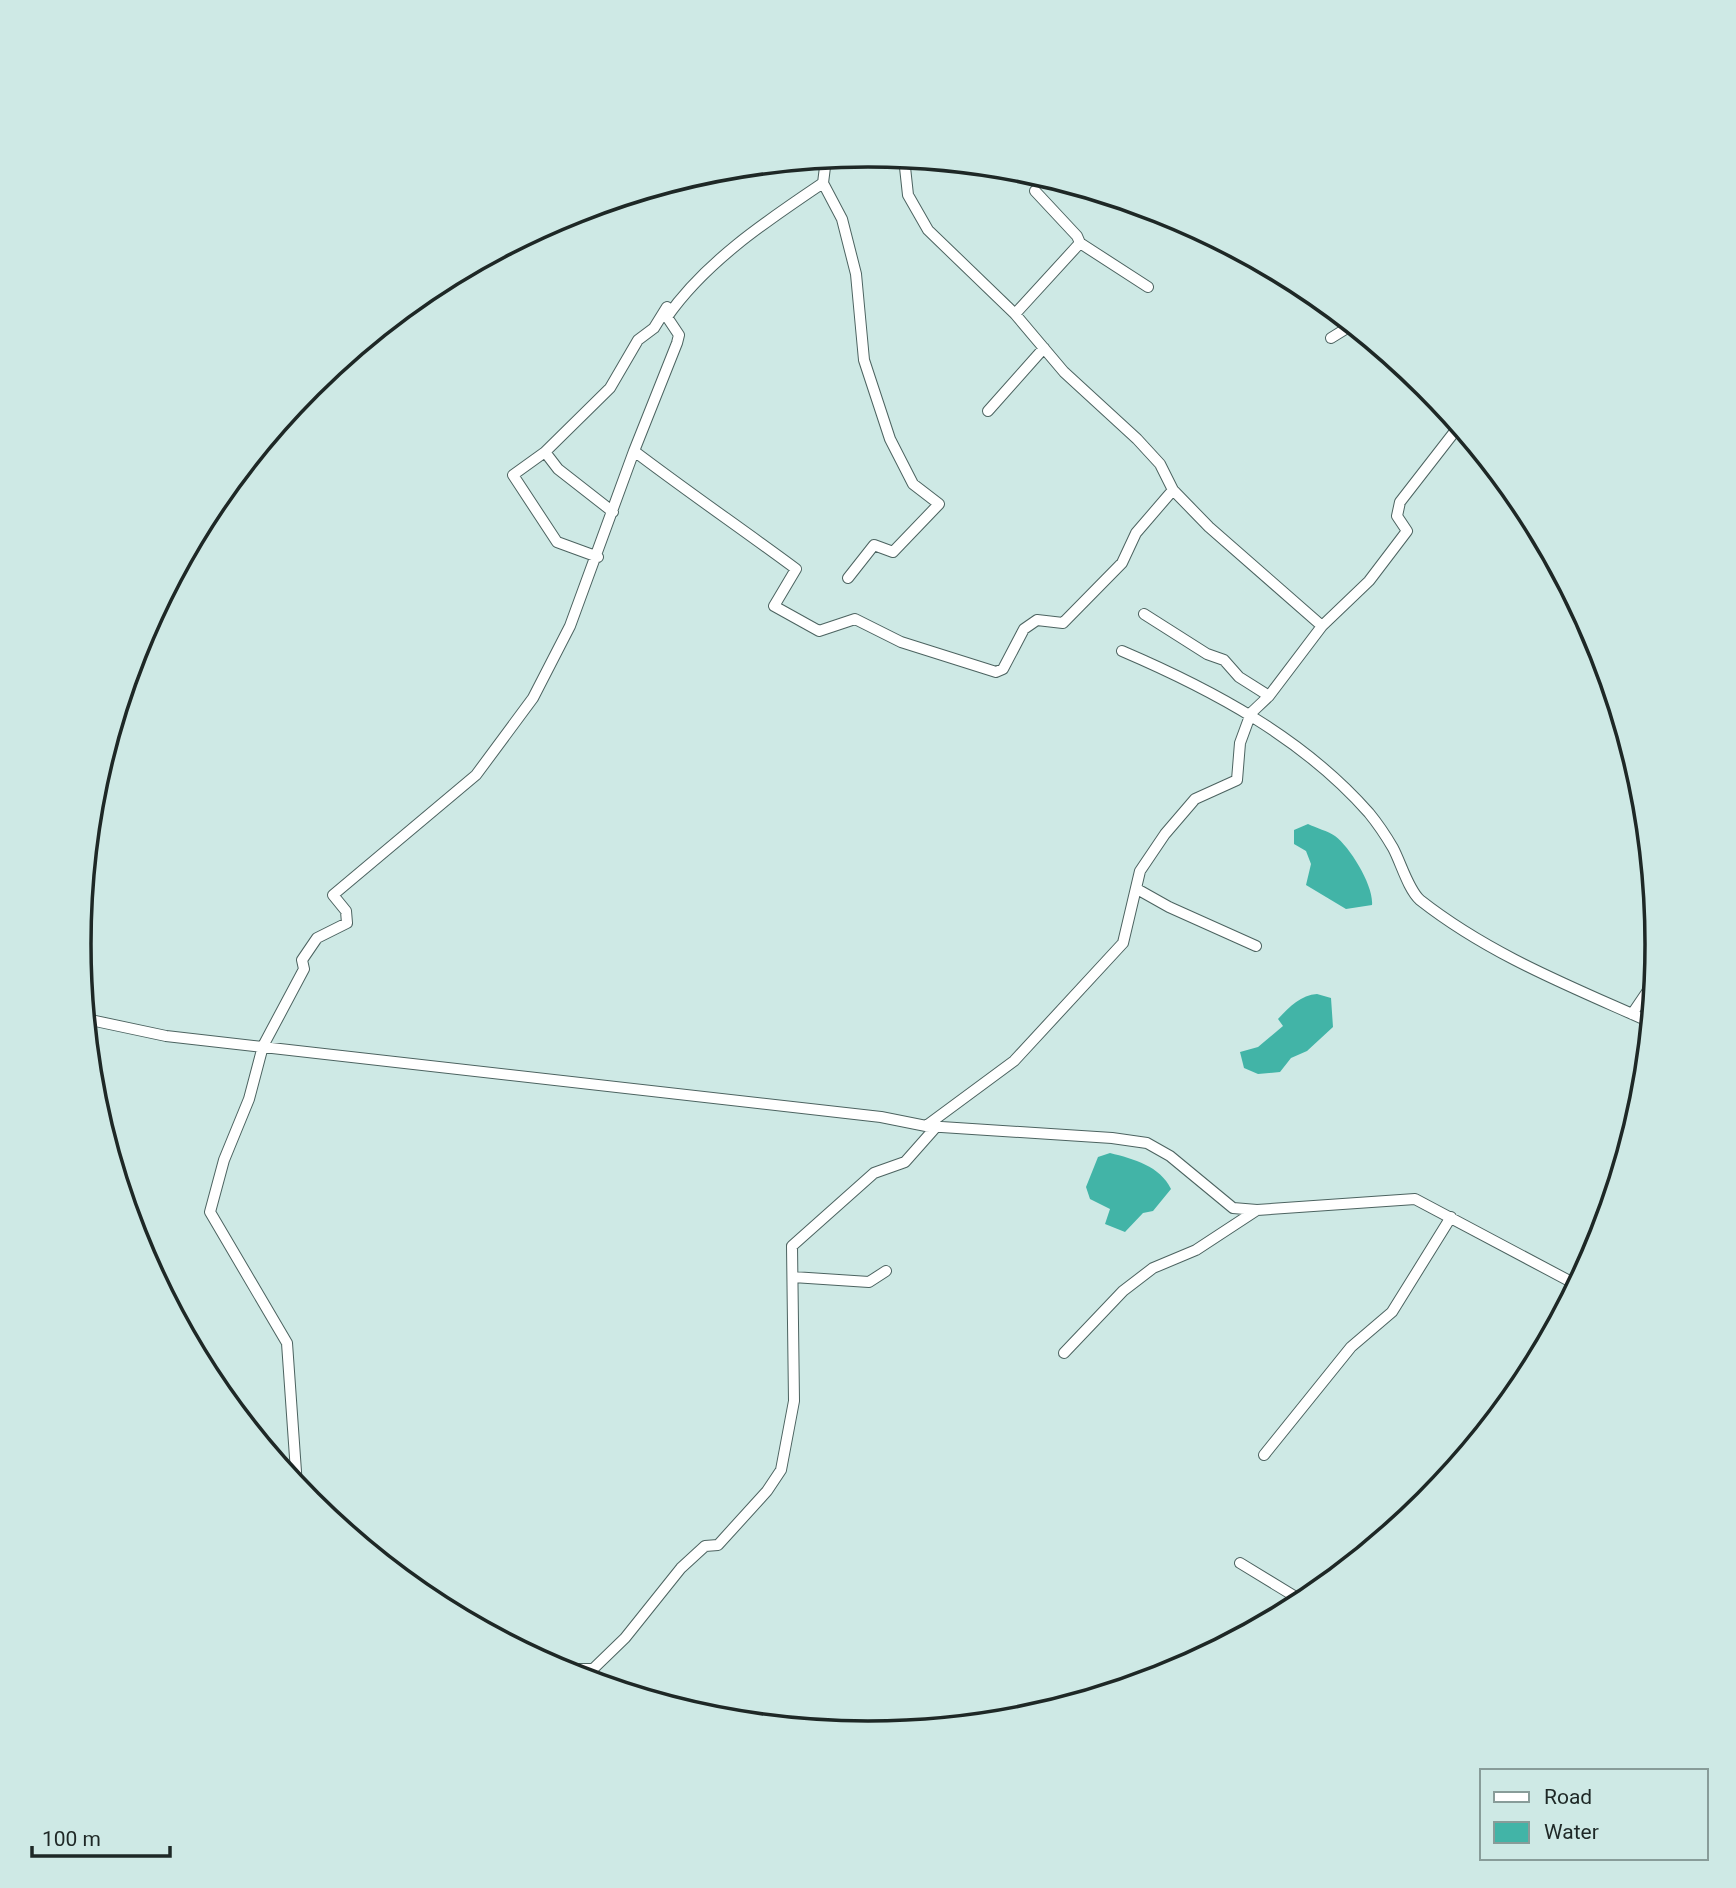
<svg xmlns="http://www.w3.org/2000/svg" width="1736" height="1888" font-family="Roboto,sans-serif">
	<rect width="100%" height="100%" fill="#cee9e5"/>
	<path fill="#42b4a7" d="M 1308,824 C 1316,828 1328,831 1335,836 C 1350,847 1374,886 1372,905 L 1346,909 L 1306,885 L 1311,864 L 1306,851 L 1294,844 L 1294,830 Z
		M 1317,994 L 1331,998 L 1333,1027 L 1307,1051 L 1291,1058 L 1280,1072 L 1258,1074 L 1244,1068 L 1240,1052 L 1258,1047 L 1283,1026 L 1278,1019 C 1289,1007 1301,995 1317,994 Z
		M 1110,1153 C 1134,1159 1160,1166 1171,1189 L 1153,1211 L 1143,1213 L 1125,1232 L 1105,1224 L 1110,1209 L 1090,1199 L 1086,1187 L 1098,1157 Z"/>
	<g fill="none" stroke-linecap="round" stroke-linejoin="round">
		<g stroke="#4c6360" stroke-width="12">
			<path id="minor" d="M 904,158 L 908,195 L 928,230 L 1015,314 L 1064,372 L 1137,439 L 1160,464 L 1173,490 L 1209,527 L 1322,626
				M 826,159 L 823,183 L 842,219 L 856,274 L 864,360 L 890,439 L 913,484 L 939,504 L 893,552 L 874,545 L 848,578
				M 1035,191 L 1077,236 L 1080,243
				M 1015,314 L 1080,243 L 1148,287
				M 1331,338 L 1352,325
				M 296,403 L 319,379
				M 988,411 L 1044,348
				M 634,451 C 688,492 742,529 796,569 L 774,606 L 819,631 L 855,619 L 901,642 L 996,672 L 1003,669 L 1024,629 L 1037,620 L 1063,623 L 1122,563 L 1136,533 L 1173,490
				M 545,452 L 610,388 L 638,340 L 654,328 L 667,307
				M 598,557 L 557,542 L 513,475 L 545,452 L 558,469 L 613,512
				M 1144,614 L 1207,654 L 1224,660 L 1239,677 L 1269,696
				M 1122,651 C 1213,690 1303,738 1369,813 C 1378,824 1386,836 1393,848 C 1401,863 1408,889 1420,900 C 1490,955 1570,986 1650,1022
				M 1137,889 L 1169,907 L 1256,946
				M 1632,1014 L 1653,983
				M 86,1019 L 166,1036 L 881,1117 L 926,1126 L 1112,1138 L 1147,1143 L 1170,1156 L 1233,1208 L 1257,1210 L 1415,1199 L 1577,1285
				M 926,1126 L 1014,1061 L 1123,943 L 1140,871 L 1165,834 L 1195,799 L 1237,780 L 1240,743 L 1251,713 L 1269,696 L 1322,626 L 1369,581 L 1407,531 L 1397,516 L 1400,502 L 1459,426
				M 793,1277 L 869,1282 L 886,1271
				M 1064,1353 L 1123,1291 L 1153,1268 L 1196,1250 L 1257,1210
				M 1264,1455 L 1351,1347 L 1392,1312 L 1451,1217
				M 297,1486 L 287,1343 L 210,1212 L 224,1160 L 249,1099 L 263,1046 L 304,969 L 302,960 L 317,938 L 347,923 L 346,911 L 333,895 L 476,775 L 533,698 L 570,626 L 634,451 L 677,343 L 679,335 L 667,317 C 706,261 768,220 823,183
				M 1240,1563 L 1304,1602
				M 570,1674 L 579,1669 L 593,1669 L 625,1638 L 681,1568 L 705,1546 L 718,1545 L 767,1491 L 781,1470 L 794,1401 L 792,1246 L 874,1173 L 905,1162 L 936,1127"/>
		</g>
		<use href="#minor" stroke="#fff" stroke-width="10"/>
	</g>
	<path d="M0 0H1736V1888H0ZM91 944a777 777 0 1 1 1554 0a777 777 0 1 1-1554 0Z" fill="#cee9e5" fill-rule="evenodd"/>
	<path fill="none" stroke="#1e2826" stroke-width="3.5" d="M91 944a777 777 0 1 1 1554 0a777 777 0 1 1-1554 0Z"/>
	<rect x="1480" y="1769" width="228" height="91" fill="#cee9e5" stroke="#889c99" stroke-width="2"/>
	<rect x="1494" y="1792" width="35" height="10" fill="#ffffff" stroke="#889c99" stroke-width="2"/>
	<text x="1544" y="1804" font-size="21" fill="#1e2826">Road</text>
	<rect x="1494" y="1822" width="35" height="21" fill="#42b4a7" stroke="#889c99" stroke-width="2"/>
	<text x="1544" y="1839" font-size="21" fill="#1e2826">Water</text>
	<path d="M32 1846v10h138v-10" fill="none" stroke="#1e2826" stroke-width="3.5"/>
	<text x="42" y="1846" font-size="21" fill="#1e2826" stroke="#cee9e5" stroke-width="5" paint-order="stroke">100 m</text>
</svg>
